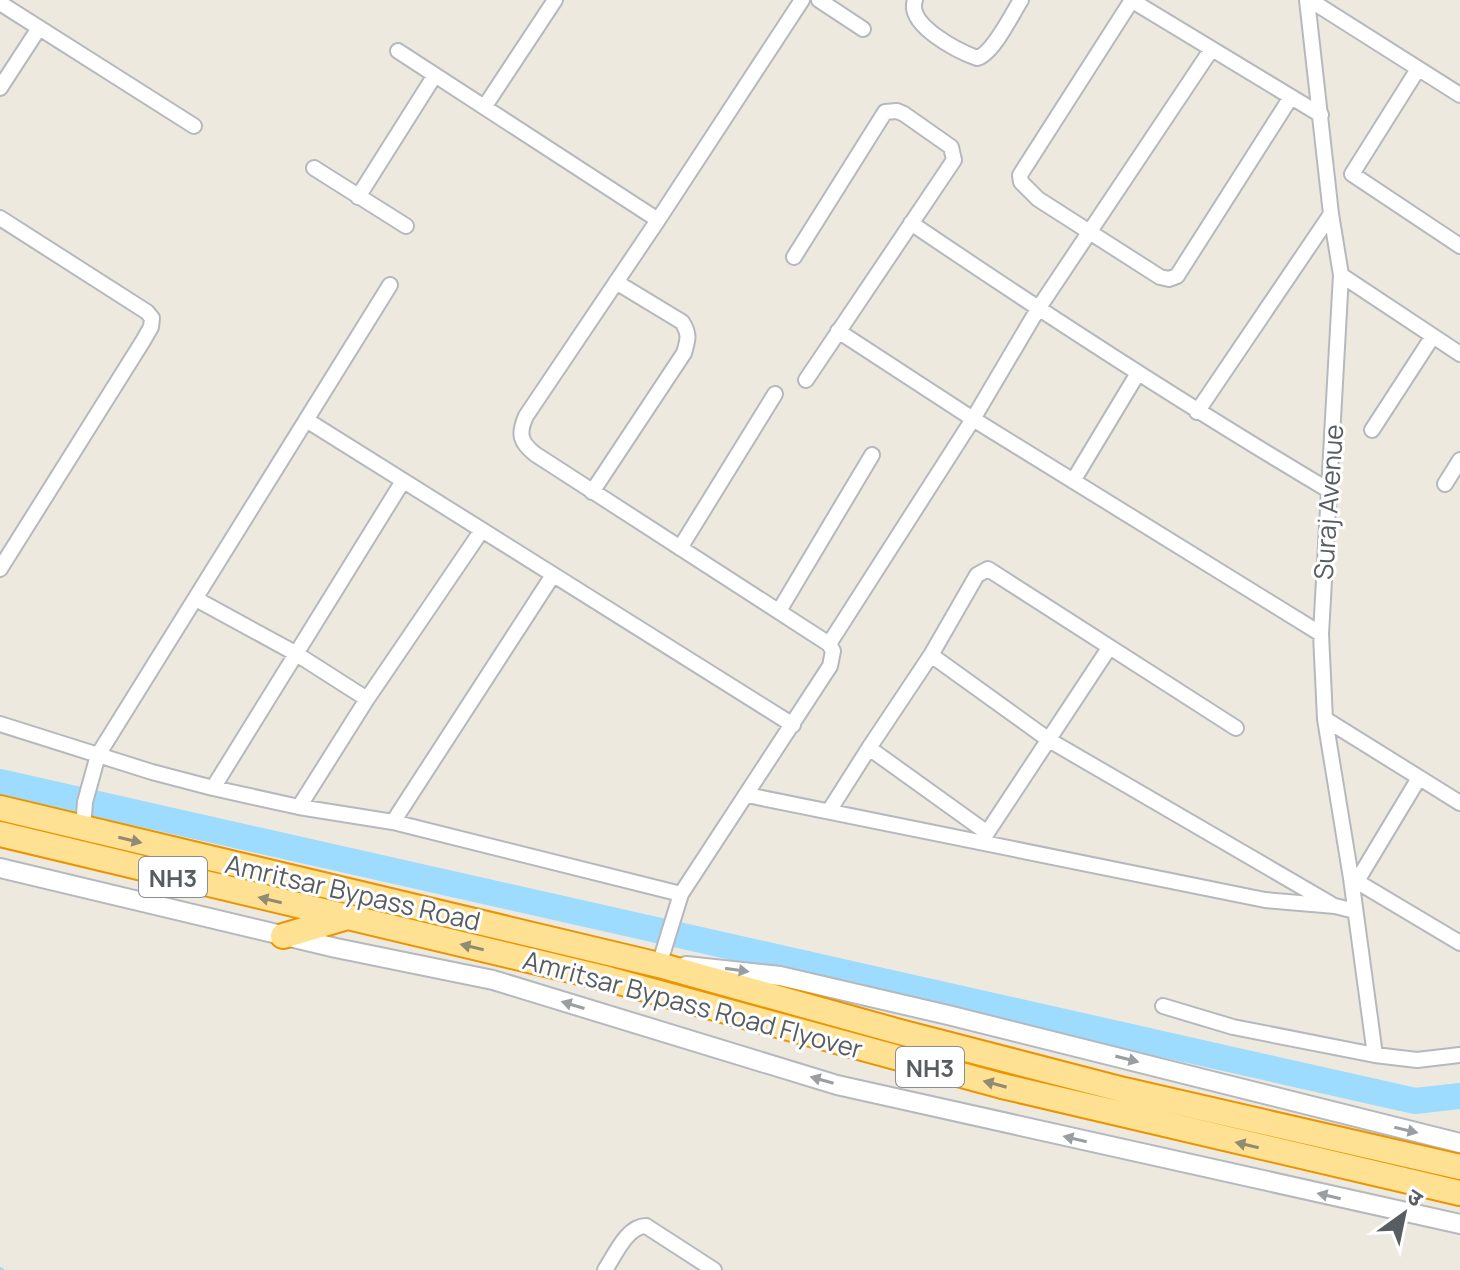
<svg xmlns="http://www.w3.org/2000/svg" width="1460" height="1270" font-family="Manrope,'Noto Sans Devanagari',sans-serif">
	<rect width="100%" height="100%" fill="#ede9df"/>
	<g fill="none" stroke-linecap="round" stroke-linejoin="round">
		<path stroke="#9ddbff" stroke-width="4" d="M 0,1269 L 2,1270"/>
		<path stroke="#9ddbff" stroke-width="26" d="M 0,782 L 1415,1101 L 1460,1096"/>
		<g stroke="#b5b9be" stroke-width="18">
			<path id="minor" d="M 819,0 L 863,29
				M 915,0 C 906,25 958,51 977,58 C 993,54 1012,14 1021,0
				M 1131,0 L 1321,115
				M 1132,0 L 1020,175 L 1021,182 L 1038,199 L 1160,277 L 1169,279 L 1177,276 L 1291,97
				M 1307,0 L 1331,214 L 1341,275 L 1321,634 L 1325,719 L 1351,878 L 1460,943
				M 1310,0 L 1460,95
				M 0,3 L 194,126
				M 398,51 L 658,220
				M 1418,69 L 1352,174 L 1460,246
				M 0,88 L 39,28
				M 485,106 L 555,0
				M 314,168 L 406,226
				M 358,197 L 435,75
				M 0,218 L 147,312 L 152,318 L 151,327 L 143,341 L 0,569
				M 911,223 C 1048,316 1187,406 1330,491
				M 794,257 L 885,112 L 897,111 L 904,114 L 951,147 L 954,160 L 806,380
				M 1341,275 L 1460,354
				M 838,331 L 973,419 L 1321,634
				M 1197,412 L 1331,214
				M 1372,430 L 1433,336
				M 1073,481 L 1138,373
				M 1445,484 L 1460,460
				M 592,492 L 684,353 C 688,340 690,334 682,322 L 616,282
				M 482,530 L 793,725
				M 680,548 L 775,394
				M 196,599 L 295,653 L 367,699
				M 779,611 L 872,455
				M 829,644 L 973,419 L 1038,309 L 1211,50
				M 931,655 L 1049,740 L 1331,904
				M 1325,719 L 1460,803
				M 0,724 L 152,772 L 213,788 L 299,807 L 393,822 L 681,894
				M 869,748 L 931,655 L 977,575 L 988,569 L 1236,728
				M 213,788 L 403,481
				M 747,795 L 1265,900 L 1335,906 L 1355,911
				M 299,807 L 367,699 L 482,530 L 308,421
				M 829,811 L 869,748 L 986,832
				M 393,822 L 553,575
				M 83,829 L 85,802 L 98,755 L 390,285
				M 981,842 L 1109,648
				M 1351,878 L 1375,1055 L 1417,1060 L 1460,1055
				M 1357,881 L 1419,778
				M 659,965 L 681,894 L 830,666 L 833,651 L 829,644 L 535,454 C 520,442 518,434 526,416 L 658,220 L 802,0
				M 1163,1006 L 1233,1027 L 1375,1055
				M 605,1270 C 615,1255 627,1226 646,1226 L 714,1270"/>
		</g>
		<g stroke="#b5b9be" stroke-width="22">
			<path id="tertiary" d="M 0,868 L 336,948 L 493,980 L 837,1085 L 1460,1224
				M 686,966 L 780,976 L 948,1015 L 1460,1143"/>
		</g>
		<g stroke="#ec9400" stroke-width="28">
			<path id="trunk" d="M 0,808 L 659,965 L 900,1032 L 1124,1090 L 1460,1167
				M 0,834 L 608,979 L 1002,1086 L 1460,1193
				M 283,936 L 344,918"/>
		</g>
		<use href="#minor" stroke="#fff" stroke-width="14"/>
		<use href="#tertiary" stroke="#fff" stroke-width="18"/>
		<use href="#trunk" stroke="#ffe193" stroke-width="24"/>
	</g>
	<defs><path id="oneway-solid" d="M-6-.8H1V-3.2L6.5 0L1 3.2V.8H-6Z" transform="scale(2)"/></defs>
	<g fill="#928b73">
		<use href="#oneway-solid" transform="translate(130 840) rotate(13)"/>
		<use href="#oneway-solid" transform="translate(270 900) rotate(-167)"/>
		<use href="#oneway-solid" transform="translate(472 947) rotate(-167)"/>
		<use href="#oneway-solid" transform="translate(995 1084) rotate(-165)"/>
		<use href="#oneway-solid" transform="translate(1247 1145) rotate(-167)"/>
	</g>
	<g fill="#9b9ea1">
		<use href="#oneway-solid" transform="translate(737 970) rotate(8)"/>
		<use href="#oneway-solid" transform="translate(573 1005) rotate(-163)"/>
		<use href="#oneway-solid" transform="translate(1127 1059) rotate(14)"/>
		<use href="#oneway-solid" transform="translate(822 1080) rotate(-164)"/>
		<use href="#oneway-solid" transform="translate(1406 1130) rotate(13)"/>
		<use href="#oneway-solid" transform="translate(1075 1139) rotate(-167)"/>
		<use href="#oneway-solid" transform="translate(1329 1196) rotate(-167)"/>
	</g>
	<g text-anchor="middle" dominant-baseline="central" stroke-width="6" stroke-linejoin="round" paint-order="stroke">
		<g fill="#fff" stroke="#8a8e91" stroke-width="2">
			<rect x="139" y="857" width="68" height="40" rx="6"/>
			<rect x="896" y="1047" width="68" height="40" rx="6"/>
		</g>
		<g font-size="24" font-weight="bold" fill="#585d62">
			<text x="173" y="877">NH3</text>
			<text x="930" y="1067">NH3</text>
		</g>
		<g font-size="26" fill="#585d62" stroke="#fff">
			<text transform="translate(1328 502) rotate(-86)">Suraj Avenue</text>
			<text transform="translate(353 892) rotate(13)">Amritsar Bypass Road</text>
			<text transform="translate(693 1004) rotate(15)">Amritsar Bypass Road Flyover</text>
		</g>
	</g>
	<g transform="translate(1404 1214) rotate(33)" stroke="#ffffff" stroke-width="6" paint-order="stroke">
	<path d="M0-6L14 30L0 20L-14 30Z" fill="#585d62"/>
	<text y="-12" font-size="22" font-weight="bold" text-anchor="middle" fill="#585d62">उ</text>
	</g>
</svg>
